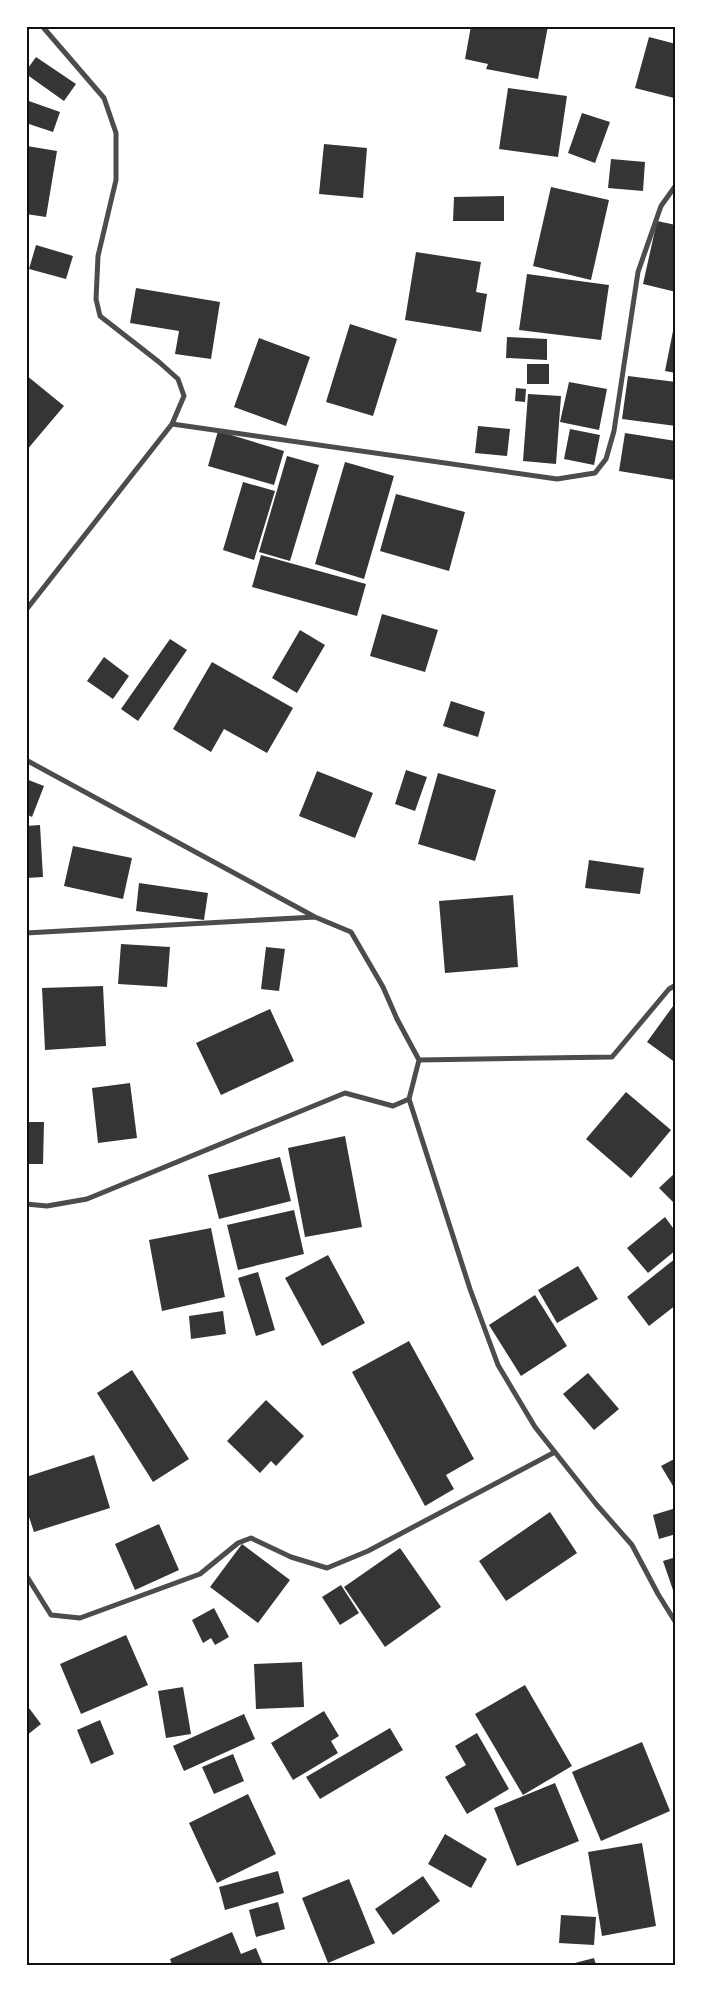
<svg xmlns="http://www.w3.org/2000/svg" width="702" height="1991" font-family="'Archivo Narrow',sans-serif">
	<rect width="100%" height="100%" fill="#fff"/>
	<path fill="#353535" d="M 471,26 L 548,26 L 538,79 L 486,69 L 488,64 L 465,59 Z
		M 649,37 L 676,44 L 676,92 L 674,98 L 635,88 Z
		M 36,57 L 76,84 L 64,101 L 26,74 L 26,71 Z
		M 508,88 L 567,96 L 558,157 L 499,149 Z
		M 26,100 L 60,112 L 53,132 L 26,123 Z
		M 582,113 L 610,122 L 595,163 L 568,153 Z
		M 324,144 L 367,148 L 363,198 L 319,194 Z
		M 27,146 L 57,151 L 46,217 L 26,214 Z
		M 611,159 L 645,162 L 643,191 L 608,188 Z
		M 551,187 L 609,200 L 591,280 L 533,266 Z
		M 504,196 L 504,221 L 453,221 L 454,197 Z
		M 657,221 L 676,225 L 676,292 L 643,284 Z
		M 36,245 L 73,256 L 66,279 L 29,269 Z
		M 416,252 L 481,262 L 476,292 L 487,294 L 481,332 L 405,320 Z
		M 527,274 L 609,285 L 601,340 L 519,330 Z
		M 136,288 L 220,302 L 211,359 L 175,354 L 179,331 L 130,323 Z
		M 675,321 L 676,321 L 676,373 L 665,371 Z
		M 350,324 L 397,339 L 373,416 L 326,402 Z
		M 507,337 L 547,339 L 547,360 L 506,358 Z
		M 259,338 L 310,357 L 286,426 L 234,407 Z
		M 527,364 L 549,364 L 549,384 L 527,384 Z
		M 26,375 L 64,406 L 26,451 Z
		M 628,376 L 676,382 L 676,426 L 622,419 Z
		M 569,382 L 607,389 L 599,430 L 560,422 Z
		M 516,388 L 526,389 L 525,402 L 515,401 Z
		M 528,394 L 561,396 L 556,464 L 523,461 Z
		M 478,426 L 510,429 L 507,456 L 475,453 Z
		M 570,429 L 600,435 L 594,465 L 564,459 Z
		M 218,431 L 284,451 L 274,485 L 208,466 Z
		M 625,433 L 676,441 L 674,480 L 619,471 Z
		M 287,456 L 319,465 L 290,561 L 259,552 Z
		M 345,462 L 394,476 L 364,579 L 315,564 Z
		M 243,482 L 275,491 L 254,560 L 223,550 Z
		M 396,494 L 465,512 L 449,571 L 380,551 Z
		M 261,555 L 366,584 L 357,616 L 252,587 Z
		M 382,614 L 438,630 L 425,672 L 370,656 Z
		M 300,630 L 325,645 L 297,693 L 272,678 Z
		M 170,639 L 187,650 L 138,721 L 121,709 Z
		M 104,657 L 129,676 L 113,699 L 87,681 Z
		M 212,662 L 293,708 L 267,753 L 224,729 L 211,752 L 173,729 Z
		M 451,701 L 485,712 L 478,737 L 443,726 Z
		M 406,770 L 427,777 L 415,811 L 395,804 Z
		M 317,771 L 373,793 L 355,838 L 299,816 Z
		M 438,773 L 496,790 L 475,861 L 418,844 Z
		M 26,779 L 44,786 L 32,817 L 26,814 Z
		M 40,825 L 43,877 L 26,878 L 26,826 Z
		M 73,846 L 132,858 L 123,899 L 64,886 Z
		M 589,860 L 644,868 L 640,894 L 585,888 Z
		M 139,883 L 208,893 L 204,920 L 136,911 Z
		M 513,895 L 518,967 L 445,973 L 439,901 Z
		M 121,944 L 170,947 L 167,987 L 118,984 Z
		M 266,947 L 285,949 L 279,991 L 261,989 Z
		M 103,986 L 106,1046 L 45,1050 L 42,988 Z
		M 676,1002 L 676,1063 L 647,1042 Z
		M 270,1009 L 294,1061 L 221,1095 L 196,1043 Z
		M 26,1061 L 28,1061 L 29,1092 L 26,1092 Z
		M 130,1083 L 137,1138 L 98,1143 L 92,1088 Z
		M 626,1092 L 671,1130 L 631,1178 L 586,1139 Z
		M 26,1122 L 44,1122 L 43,1164 L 26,1164 Z
		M 345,1136 L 362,1227 L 305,1237 L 288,1148 Z
		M 280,1157 L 291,1201 L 219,1219 L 208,1175 Z
		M 676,1172 L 676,1205 L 659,1188 Z
		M 294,1210 L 304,1254 L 238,1270 L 227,1225 Z
		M 665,1217 L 676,1232 L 676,1250 L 648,1273 L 627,1248 Z
		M 211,1228 L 225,1297 L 162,1311 L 149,1240 Z
		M 328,1255 L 365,1323 L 322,1346 L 285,1278 Z
		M 676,1258 L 676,1305 L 649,1326 L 627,1297 Z
		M 578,1266 L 598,1299 L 557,1323 L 538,1290 Z
		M 258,1272 L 275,1330 L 256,1336 L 238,1278 Z
		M 535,1295 L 567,1346 L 521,1376 L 489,1325 Z
		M 223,1311 L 226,1334 L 191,1339 L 189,1316 Z
		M 409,1341 L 474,1459 L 446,1475 L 454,1489 L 425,1506 L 352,1372 Z
		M 132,1370 L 189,1459 L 153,1482 L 97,1393 Z
		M 588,1373 L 619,1409 L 594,1430 L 563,1394 Z
		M 266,1400 L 304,1436 L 276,1466 L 271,1461 L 260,1473 L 227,1441 Z
		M 94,1455 L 110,1508 L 34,1532 L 26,1508 L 26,1477 Z
		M 676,1458 L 676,1491 L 661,1466 Z
		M 676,1508 L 676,1534 L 659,1539 L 653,1515 Z
		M 550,1512 L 577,1553 L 506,1601 L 479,1561 Z
		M 159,1524 L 179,1570 L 135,1590 L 115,1544 Z
		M 242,1544 L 290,1580 L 258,1623 L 210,1587 Z
		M 400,1548 L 441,1607 L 385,1647 L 344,1587 Z
		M 676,1557 L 676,1596 L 675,1596 L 663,1561 Z
		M 341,1585 L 359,1613 L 340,1625 L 322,1597 Z
		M 214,1608 L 229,1637 L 215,1645 L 211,1638 L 203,1643 L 192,1620 Z
		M 126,1635 L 148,1685 L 81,1714 L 60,1664 Z
		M 302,1662 L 304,1707 L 256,1709 L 254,1664 Z
		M 525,1685 L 572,1766 L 523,1795 L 475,1714 Z
		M 183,1687 L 191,1734 L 166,1738 L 158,1691 Z
		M 26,1704 L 41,1724 L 26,1736 Z
		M 324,1711 L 339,1736 L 331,1741 L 338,1753 L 293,1780 L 271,1743 Z
		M 244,1714 L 255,1739 L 184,1771 L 173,1746 Z
		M 100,1720 L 114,1754 L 91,1764 L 77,1730 Z
		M 390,1728 L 403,1750 L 320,1799 L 306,1777 Z
		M 477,1733 L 509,1789 L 467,1814 L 445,1777 L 466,1765 L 455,1746 Z
		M 642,1742 L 670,1811 L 601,1841 L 572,1772 Z
		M 233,1754 L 244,1781 L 214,1794 L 202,1767 Z
		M 555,1783 L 579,1841 L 517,1866 L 494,1808 Z
		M 248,1794 L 276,1854 L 217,1883 L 189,1823 Z
		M 445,1834 L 487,1859 L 471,1888 L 428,1864 Z
		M 642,1843 L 656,1926 L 602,1936 L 588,1852 Z
		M 278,1871 L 284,1893 L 225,1910 L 219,1887 Z
		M 423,1876 L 440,1901 L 393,1935 L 375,1909 Z
		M 349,1879 L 375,1943 L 328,1963 L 302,1898 Z
		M 278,1902 L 285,1929 L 256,1937 L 249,1910 Z
		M 561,1915 L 596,1917 L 594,1945 L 559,1943 Z
		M 232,1932 L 241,1954 L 256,1948 L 263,1965 L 172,1965 L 170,1959 Z
		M 594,1958 L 596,1965 L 571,1965 L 571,1964 Z"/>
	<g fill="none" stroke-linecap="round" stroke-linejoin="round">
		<path stroke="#4c4c4c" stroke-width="5" d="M 172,424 L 557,479 L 595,473 L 606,459 L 614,431 L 638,272 L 661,206 L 676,185
			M 26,610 L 172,424 L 184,396 L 178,379 L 159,362 L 100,316 L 96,299 L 98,256 L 116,180 L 116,133 L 104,98 L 42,26
			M 26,760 L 315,917 L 351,932 L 383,987 L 397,1019 L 419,1060 L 409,1099
			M 26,933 L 315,917
			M 419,1060 L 612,1057 L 669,989 L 676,985
			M 26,1204 L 47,1206 L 87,1199 L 345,1093 L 393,1106 L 409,1099 L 470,1289 L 498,1365 L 535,1427 L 596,1504 L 632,1545 L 658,1594 L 676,1623
			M 26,1575 L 51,1615 L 80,1618 L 200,1574 L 238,1543 L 251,1538 L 291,1557 L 327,1568 L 368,1551 L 555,1452"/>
	</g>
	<rect width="702" height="1991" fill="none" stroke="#ffffff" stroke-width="55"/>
	<rect x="28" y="28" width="646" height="1936" fill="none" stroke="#111" stroke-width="2"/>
</svg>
